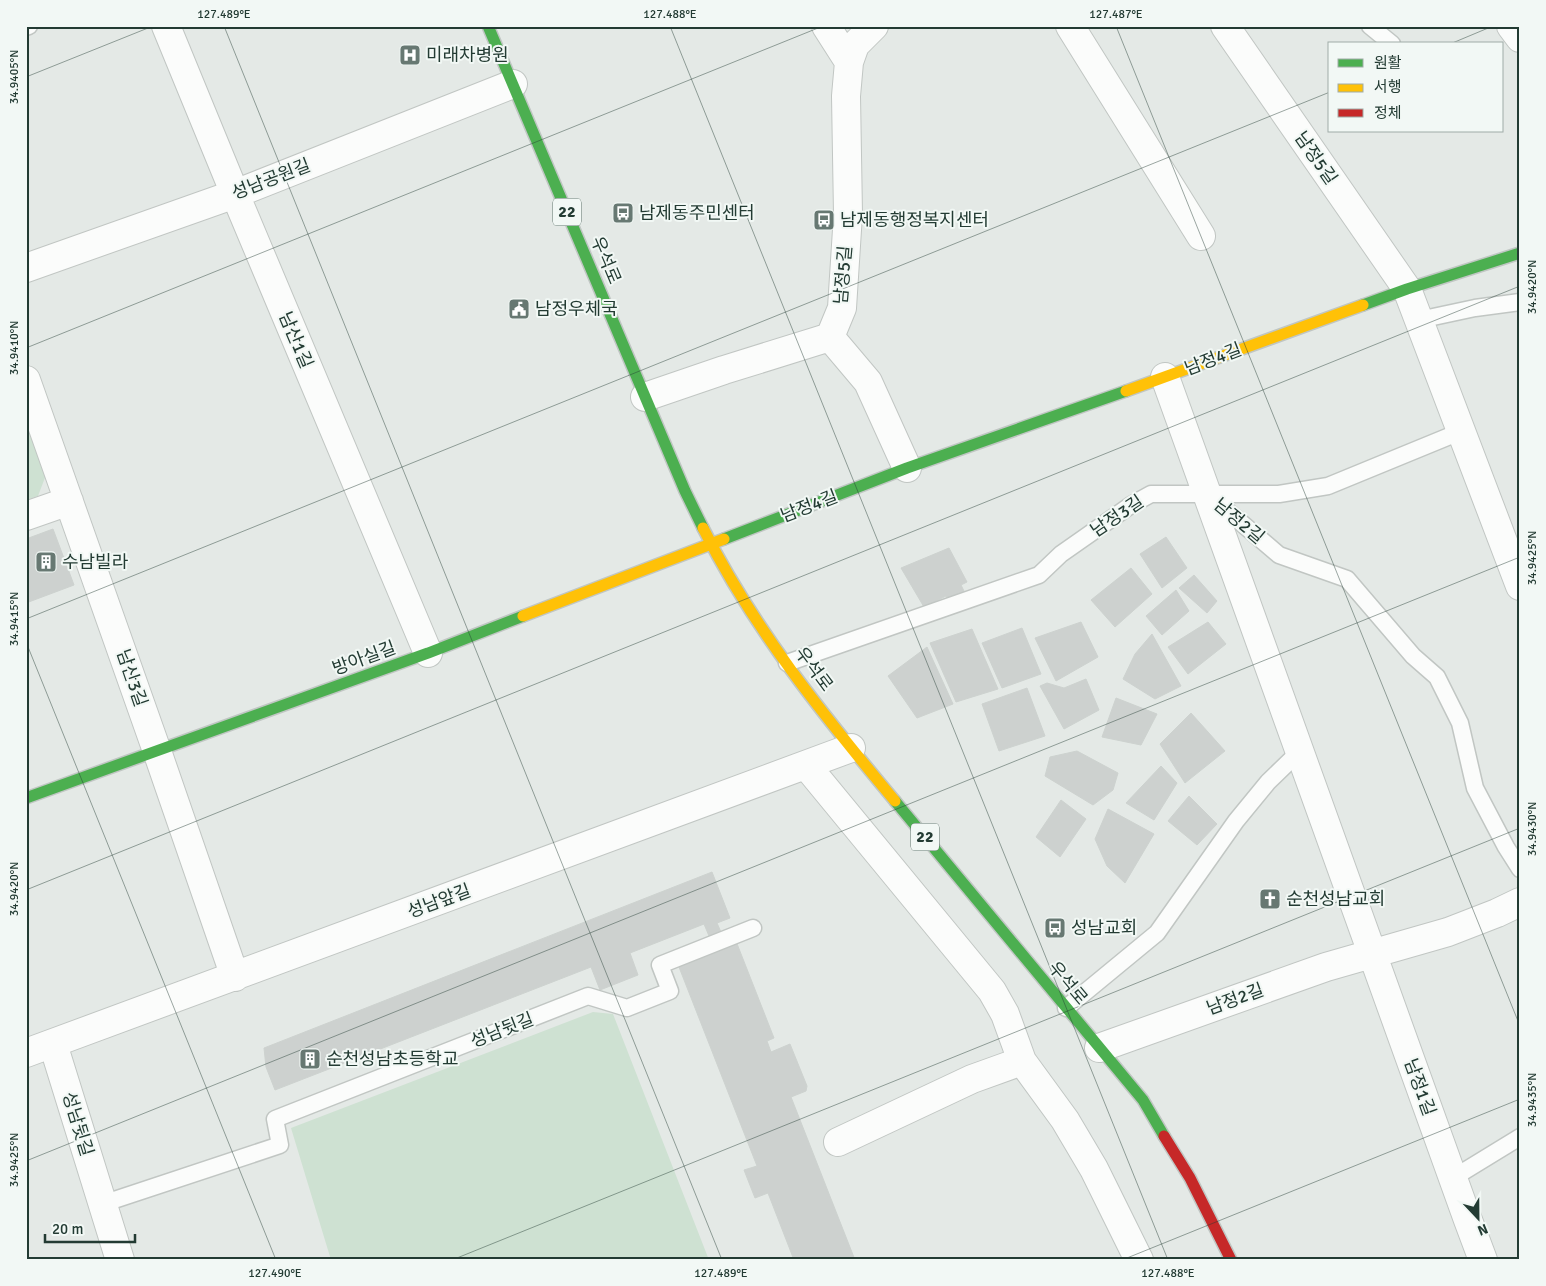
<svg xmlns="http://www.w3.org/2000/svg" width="1546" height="1286" font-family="Signika,'Noto Sans KR',sans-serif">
	<rect width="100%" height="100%" fill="#e4e9e6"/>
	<path fill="#cee1d2" d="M 26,416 L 46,475 L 38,496 L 26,500 Z
		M 593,1012 L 613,1014 L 709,1260 L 331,1260 L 291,1128 Z"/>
	<path fill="#cdd1cf" stroke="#cdd2cf" d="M 53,529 L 74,585 L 26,603 L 26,539 Z
		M 1166,537 L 1187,568 L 1162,588 L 1140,554 Z
		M 949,548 L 967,582 L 961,585 L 966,595 L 949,601 L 946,596 L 924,607 L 901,568 Z
		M 1131,568 L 1152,594 L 1115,627 L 1091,600 Z
		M 1194,575 L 1217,601 L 1207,613 L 1179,588 Z
		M 1176,590 L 1189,611 L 1162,635 L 1146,616 Z
		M 1081,622 L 1098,657 L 1056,681 L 1035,638 Z
		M 1208,622 L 1226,644 L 1188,674 L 1168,647 Z
		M 1022,628 L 1041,674 L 1002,688 L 982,643 Z
		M 972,629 L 998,689 L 956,702 L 930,643 Z
		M 1152,634 L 1181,686 L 1155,699 L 1123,679 L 1135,654 Z
		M 927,647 L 953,704 L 917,718 L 888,676 Z
		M 1086,679 L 1099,710 L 1064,729 L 1040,686 L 1047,683 L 1064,688 Z
		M 1027,688 L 1045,736 L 999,751 L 982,704 Z
		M 1116,698 L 1157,714 L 1141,745 L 1102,737 Z
		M 1191,713 L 1225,751 L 1185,783 L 1160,744 Z
		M 1077,751 L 1118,773 L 1113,790 L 1093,805 L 1045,776 L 1050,757 Z
		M 1161,766 L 1177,783 L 1154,820 L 1126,803 Z
		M 1189,796 L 1217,824 L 1197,845 L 1168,821 Z
		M 1061,800 L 1086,819 L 1060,857 L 1036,837 Z
		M 1108,809 L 1154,834 L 1125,883 L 1107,866 L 1095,839 Z
		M 712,872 L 730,918 L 717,923 L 724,939 L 734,936 L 774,1038 L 767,1041 L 771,1052 L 790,1044 L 807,1086 L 806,1091 L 791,1097 L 855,1260 L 794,1260 L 768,1193 L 755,1198 L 744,1170 L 757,1166 L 677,962 L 714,948 L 704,924 L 630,953 L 638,975 L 600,990 L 591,967 L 275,1090 L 266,1067 L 264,1048 Z"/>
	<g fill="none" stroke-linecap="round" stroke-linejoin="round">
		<g stroke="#c1c6c3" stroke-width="19">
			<path id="lane" d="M 1370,26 L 1392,44
				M 26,27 L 29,26
				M 1419,320 L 1475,308 L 1520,302
				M 1211,497 L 1279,555 L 1347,579 L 1413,656 L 1437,677 L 1460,723 L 1475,788 L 1506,847 L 1520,869
				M 787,663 L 1039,575 L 1061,554 L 1131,505 L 1151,494 L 1279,494 L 1328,486 L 1462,431
				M 1066,1008 L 1157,933 L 1236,821 L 1268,782 L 1299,752
				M 1453,1178 L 1520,1137
				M 102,1204 L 280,1145 L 275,1119 L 588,996 L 627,1008 L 670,991 L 660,965 L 753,928"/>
		</g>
		<g stroke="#c1c6c3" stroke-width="30">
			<path id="street" d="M 166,26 L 235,194 L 428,653
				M 826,26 L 849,62
				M 1070,26 L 1201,236
				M 1225,26 L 1407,289 L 1520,586
				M 1511,26 L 1520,38
				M 26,268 L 235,194 L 513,84
				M 830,337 L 868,382 L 907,468
				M 1165,377 L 1468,1220 L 1483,1260
				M 26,380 L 157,751 L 235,977
				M 645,397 L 724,370 L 830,337 L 842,308 L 848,214 L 846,96 L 849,62 L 855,45 L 874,26
				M 26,516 L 69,501
				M 806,765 L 992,991 L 1005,1014 L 1022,1061 L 1065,1120 L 1094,1169 L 1139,1260
				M 53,1044 L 120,1260
				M 1099,1048 L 1326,967 L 1448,932 L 1497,913 L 1520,902
				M 26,1053 L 851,748
				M 838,1142 L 972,1079 L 1022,1061"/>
		</g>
		<g stroke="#c0c6c3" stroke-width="14">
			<path id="fast" d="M 488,26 L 685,491 L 703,528
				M 1363,305 L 1407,289 L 1520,253
				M 724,539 L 907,468 L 1126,391
				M 26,798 L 428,653 L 523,616
				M 895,801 L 1143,1100 L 1164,1136"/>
		</g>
		<g stroke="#c0c6c3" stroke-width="14">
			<path id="slow" d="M 1126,391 L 1363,305
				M 703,528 C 753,628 824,716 895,801
				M 523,616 L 724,539"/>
		</g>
		<g stroke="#c0c6c3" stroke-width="14">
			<path id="jam" d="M 1164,1136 L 1190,1178 L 1231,1260"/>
		</g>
		<use href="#lane" stroke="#fbfcfb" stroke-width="16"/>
		<use href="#street" stroke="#fbfcfb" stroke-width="28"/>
		<use href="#fast" stroke="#4caf50" stroke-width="11"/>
		<use href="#slow" stroke="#ffc107" stroke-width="11"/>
		<use href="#jam" stroke="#c62828" stroke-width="11"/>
	</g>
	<path fill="none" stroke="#233b33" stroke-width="1" stroke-opacity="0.45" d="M 224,26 L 722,1260M 670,26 L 1168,1260M 1116,26 L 1520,1026M 1450,44 L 1493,26M 26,77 L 153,26M 26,348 L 823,26M 26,619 L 1330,92M 26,642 L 276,1260M 26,890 L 1520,286M 26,1161 L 1520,557M 452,1260 L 1520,828M 1122,1260 L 1520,1099"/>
	<defs>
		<g id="hospital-square" transform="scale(1.125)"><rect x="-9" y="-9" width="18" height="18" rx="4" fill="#677872" stroke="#f2f8f5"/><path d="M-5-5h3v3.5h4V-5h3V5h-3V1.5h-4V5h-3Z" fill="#fff"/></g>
		<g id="bus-square" transform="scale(1.125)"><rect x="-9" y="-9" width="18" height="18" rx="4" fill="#677872" stroke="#f2f8f5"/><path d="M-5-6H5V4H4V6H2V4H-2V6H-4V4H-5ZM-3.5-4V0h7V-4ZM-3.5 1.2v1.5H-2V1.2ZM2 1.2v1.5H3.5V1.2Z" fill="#fff"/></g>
		<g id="civic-square" transform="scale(1.125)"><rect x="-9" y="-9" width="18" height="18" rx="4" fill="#677872" stroke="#f2f8f5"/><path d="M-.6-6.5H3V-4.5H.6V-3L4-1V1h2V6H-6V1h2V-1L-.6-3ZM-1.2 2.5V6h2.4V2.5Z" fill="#fff"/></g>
		<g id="building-square" transform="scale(1.125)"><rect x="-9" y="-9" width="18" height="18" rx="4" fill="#677872" stroke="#f2f8f5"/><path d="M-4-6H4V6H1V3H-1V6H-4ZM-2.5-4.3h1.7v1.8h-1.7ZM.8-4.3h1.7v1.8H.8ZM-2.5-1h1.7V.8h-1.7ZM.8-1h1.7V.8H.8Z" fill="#fff"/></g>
		<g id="church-square" transform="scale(1.125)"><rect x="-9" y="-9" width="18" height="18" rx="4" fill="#677872" stroke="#f2f8f5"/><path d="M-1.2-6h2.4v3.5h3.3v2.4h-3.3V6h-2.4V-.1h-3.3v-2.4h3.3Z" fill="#fff"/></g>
	</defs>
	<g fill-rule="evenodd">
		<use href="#hospital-square" x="410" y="55"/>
		<use href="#bus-square" x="623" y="213"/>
		<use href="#bus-square" x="824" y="220"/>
		<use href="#civic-square" x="519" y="309"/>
		<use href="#building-square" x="46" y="562"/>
		<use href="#church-square" x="1270" y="899"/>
		<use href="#bus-square" x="1055" y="928"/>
		<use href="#building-square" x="310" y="1059"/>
	</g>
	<g text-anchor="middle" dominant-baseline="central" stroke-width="4" stroke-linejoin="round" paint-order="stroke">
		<g fill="#f2f8f5" stroke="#61746d" stroke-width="1">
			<rect x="553" y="198.5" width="28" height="27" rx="4"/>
			<rect x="911" y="823.5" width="28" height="27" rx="4"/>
		</g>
		<g font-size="16" font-weight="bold" fill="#233b33">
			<text x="567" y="212">22</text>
			<text x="925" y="837">22</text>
		</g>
		<g font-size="18" fill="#233b33" stroke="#f2f8f5" text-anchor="start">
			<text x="426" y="55">미래차병원</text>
			<text x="639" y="213">남제동주민센터</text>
			<text x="840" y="220">남제동행정복지센터</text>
			<text x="535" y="309">남정우체국</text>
			<text x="62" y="562">수남빌라</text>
			<text x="1286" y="899">순천성남교회</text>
			<text x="1071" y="928">성남교회</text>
			<text x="326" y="1059">순천성남초등학교</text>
		</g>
		<g font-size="18" fill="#233b33" stroke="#f2f8f5">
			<text transform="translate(1316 158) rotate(55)">남정5길</text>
			<text transform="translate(271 179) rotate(-21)">성남공원길</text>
			<text transform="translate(606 260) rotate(67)">우석로</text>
			<text transform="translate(843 275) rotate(-85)">남정5길</text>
			<text transform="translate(296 340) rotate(67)">남산1길</text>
			<text transform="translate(1213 359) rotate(-21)">남정4길</text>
			<text transform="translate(809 506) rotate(-21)">남정4길</text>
			<text transform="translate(1117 516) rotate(-34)">남정3길</text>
			<text transform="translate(1239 521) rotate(40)">남정2길</text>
			<text transform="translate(364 658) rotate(-20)">방아실길</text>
			<text transform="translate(814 669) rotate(53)">우석로</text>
			<text transform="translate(132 678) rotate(71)">남산3길</text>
			<text transform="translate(439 901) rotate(-20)">성남앞길</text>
			<text transform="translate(1068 983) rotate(50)">우석로</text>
			<text transform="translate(1235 999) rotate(-20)">남정2길</text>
			<text transform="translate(502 1030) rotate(-21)">성남뒷길</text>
			<text transform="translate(1420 1087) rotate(70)">남정1길</text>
			<text transform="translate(78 1124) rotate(73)">성남뒷길</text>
		</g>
	</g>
	<rect width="1546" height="1286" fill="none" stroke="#f2f8f5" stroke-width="55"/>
	<rect x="1328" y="42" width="175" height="90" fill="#f2f8f5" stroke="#9faca7"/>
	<rect x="1338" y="59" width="25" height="8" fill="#4caf50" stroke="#9faca7"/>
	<text x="1374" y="68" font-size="15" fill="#233b33">원활</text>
	<rect x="1338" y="84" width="25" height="8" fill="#ffc107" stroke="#9faca7"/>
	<text x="1374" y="92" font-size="15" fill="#233b33">서행</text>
	<rect x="1338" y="109" width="25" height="8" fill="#c62828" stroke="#9faca7"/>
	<text x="1374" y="118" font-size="15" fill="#233b33">정체</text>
	<g transform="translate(1478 1218) rotate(158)" stroke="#f2f8f5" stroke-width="4" paint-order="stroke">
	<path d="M0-4L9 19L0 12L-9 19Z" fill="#233b33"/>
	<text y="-8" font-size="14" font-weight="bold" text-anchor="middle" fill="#233b33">N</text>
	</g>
	<path d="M45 1234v8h90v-8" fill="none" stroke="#233b33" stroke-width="2.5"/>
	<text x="52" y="1234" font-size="15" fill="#233b33" stroke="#f2f8f5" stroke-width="4" paint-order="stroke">20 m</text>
	<rect x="28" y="28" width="1490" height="1230" fill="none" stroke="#233b33" stroke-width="2"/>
	<g font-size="12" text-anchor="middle" fill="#233b33">
		<text x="224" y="18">127.489°E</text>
		<text x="670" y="18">127.488°E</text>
		<text x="1116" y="18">127.487°E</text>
		<text transform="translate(14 77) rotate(-90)" y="4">34.9405°N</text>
		<text transform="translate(1532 287) rotate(-90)" y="4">34.9420°N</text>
		<text transform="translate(14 348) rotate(-90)" y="4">34.9410°N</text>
		<text transform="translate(1532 558) rotate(-90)" y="4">34.9425°N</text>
		<text transform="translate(14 619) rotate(-90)" y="4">34.9415°N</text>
		<text transform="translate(1532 829) rotate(-90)" y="4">34.9430°N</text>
		<text transform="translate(14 889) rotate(-90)" y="4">34.9420°N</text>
		<text transform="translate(1532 1100) rotate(-90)" y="4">34.9435°N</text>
		<text transform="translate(14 1160) rotate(-90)" y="4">34.9425°N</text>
		<text x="275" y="1277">127.490°E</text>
		<text x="721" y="1277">127.489°E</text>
		<text x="1168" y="1277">127.488°E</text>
	</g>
</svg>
